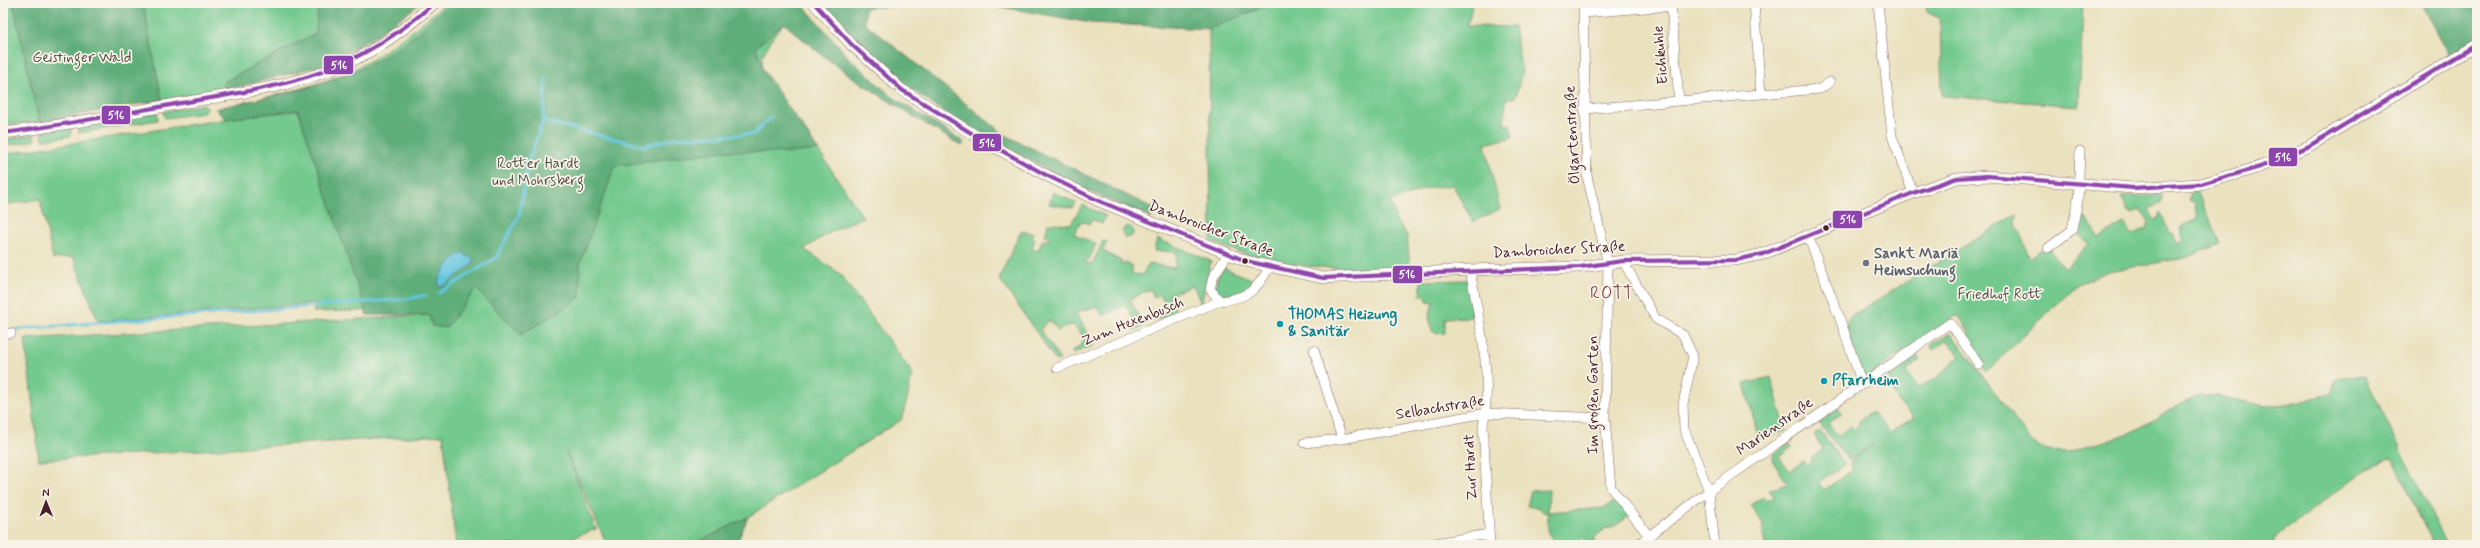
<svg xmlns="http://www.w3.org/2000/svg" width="2480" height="548" font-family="Mynerve,sans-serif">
	<rect width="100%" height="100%" fill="#f7f3e8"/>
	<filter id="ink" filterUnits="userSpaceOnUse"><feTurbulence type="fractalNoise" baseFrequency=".025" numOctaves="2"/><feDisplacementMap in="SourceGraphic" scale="8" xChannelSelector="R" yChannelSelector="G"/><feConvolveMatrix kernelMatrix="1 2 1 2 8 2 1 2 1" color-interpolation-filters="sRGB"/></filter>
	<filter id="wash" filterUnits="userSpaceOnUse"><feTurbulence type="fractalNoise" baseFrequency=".012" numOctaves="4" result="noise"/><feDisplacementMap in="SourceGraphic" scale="16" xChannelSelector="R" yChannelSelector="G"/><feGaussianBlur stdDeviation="0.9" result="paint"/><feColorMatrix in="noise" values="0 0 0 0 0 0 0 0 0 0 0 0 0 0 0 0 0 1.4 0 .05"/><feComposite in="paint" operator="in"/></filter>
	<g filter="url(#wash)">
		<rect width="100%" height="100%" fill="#eae1be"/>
		<path fill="#73c98e" stroke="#5e745c" d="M 3,3 L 13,3 L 39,122 L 3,125 Z
			M 143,3 L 232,3 L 236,6 L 239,3 L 318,3 L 316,33 L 224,82 L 226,90 L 162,100 Z
			M 446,3 L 801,3 L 774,35 L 762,56 L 763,76 L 802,126 L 863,217 L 831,232 L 804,249 L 839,273 L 912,372 L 907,400 L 901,420 L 748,517 L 712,535 L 715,545 L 607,545 L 566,451 L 596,529 L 554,545 L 456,545 L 443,435 L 39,460 L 25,339 L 430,315 L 432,326 L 428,309 L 313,312 L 316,303 L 98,321 L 73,257 L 53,259 L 40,199 L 3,205 L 3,154 L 226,119 L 298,110 L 341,235 L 350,101 L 215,109 C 264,97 315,89 360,66 C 392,49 419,26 446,3 Z
			M 1273,3 L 1473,3 L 1467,26 L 1514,27 L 1522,72 L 1515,98 L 1506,98 L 1504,125 L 1510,124 L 1513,137 L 1485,144 L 1500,209 L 1473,222 L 1453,185 L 1429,188 L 1391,201 L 1396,221 L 1407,235 L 1410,268 C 1342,270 1274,270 1211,241 L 1209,29 Z
			M 1926,3 L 2083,3 L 2079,106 L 1942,96 L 1940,19 L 1927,12 Z
			M 204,104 L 208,108 L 203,113 L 165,118 L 163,112 Z
			M 157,112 L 158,120 L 79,133 L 77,126 Z
			M 71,127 L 71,136 L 43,140 L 42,132 Z
			M 35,134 L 34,141 L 3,146 L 3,140 Z
			M 2197,191 L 2220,244 L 2185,258 L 2109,271 L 2078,284 L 1986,372 L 1963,338 L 1970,333 L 1958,315 L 1867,377 L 1861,374 L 1845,324 L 1851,316 L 2017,214 L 2016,223 L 2030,259 L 2047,245 L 2065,269 C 2073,261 2080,252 2089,244 L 2073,227 L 2075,218 L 2086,218 L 2099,238 L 2125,223 L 2131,235 L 2144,229 L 2146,230 L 2149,222 L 2140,209 L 2132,214 L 2130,211 L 2128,212 L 2121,197 L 2162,195 L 2161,204 L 2149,209 L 2154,220 L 2159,218 L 2161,212 L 2169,234 L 2173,233 L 2177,243 L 2184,240 L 2180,228 L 2197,219 L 2195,203 L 2189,200 L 2190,194 Z
			M 1053,192 L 1076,203 L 1073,208 L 1049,204 Z
			M 1082,205 L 1106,216 L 1102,224 L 1092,219 L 1089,224 L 1081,221 L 1074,234 L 1096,244 L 1089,260 L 1087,259 L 1085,262 L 1090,264 L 1093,262 L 1103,241 L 1107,242 L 1103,251 L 1121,261 L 1121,265 L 1124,263 L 1132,266 L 1132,274 L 1142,275 L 1149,264 L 1175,268 L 1177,252 L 1154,251 L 1157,239 L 1211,261 L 1201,304 L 1193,285 L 1169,295 L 1177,313 L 1154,321 L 1152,318 L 1155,316 L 1157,318 L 1165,314 L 1164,311 L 1168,309 L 1161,295 L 1154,298 L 1150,289 L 1130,299 L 1143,326 L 1133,331 L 1129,326 L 1135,322 L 1126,305 L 1103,316 L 1097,306 L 1076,313 L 1094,345 L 1073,354 L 1072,351 L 1082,345 L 1081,343 L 1085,339 L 1074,325 L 1066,326 L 1058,331 L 1050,320 L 1040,329 L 1060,360 L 1056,361 L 999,278 L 1021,231 L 1033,233 L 1032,237 L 1035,239 L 1032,249 L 1038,251 L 1042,241 L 1050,239 L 1048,236 L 1045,237 L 1048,223 L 1071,224 Z
			M1122.5 232a5.5 5.5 0 1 1 11 0a5.5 5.5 0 1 1-11 0Z
			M 1224,268 L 1254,280 C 1248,291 1230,297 1218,294 L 1215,288 L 1218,276 Z
			M 1468,280 L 1472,317 L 1445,318 L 1445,333 L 1437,334 L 1432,331 L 1429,318 L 1433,302 L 1427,301 L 1426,296 L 1420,296 L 1421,281 Z
			M 1951,333 L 2030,440 L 2045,451 L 2068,452 L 2127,435 L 2184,402 L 2200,396 L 2218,396 L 2265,406 L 2286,404 L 2331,394 L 2336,378 L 2365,376 L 2447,545 L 2434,545 L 2392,458 L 2369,467 L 2274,538 L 2274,545 L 1765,545 L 1762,522 L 1750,505 L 1763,497 L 1769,500 L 1774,497 L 1769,490 L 1788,484 L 1772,460 L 1774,454 L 1789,443 L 1792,447 L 1779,457 L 1790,471 L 1803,461 L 1806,465 L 1812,460 L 1811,458 L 1823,449 L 1814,435 L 1820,431 L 1845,464 L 1819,482 L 1824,490 L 1853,470 L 1850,461 L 1873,445 L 1848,460 L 1819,423 L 1838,408 L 1842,413 L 1828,423 L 1838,436 L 1851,426 L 1854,430 L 1860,423 L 1859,421 L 1872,412 L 1890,433 L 1914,417 L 1900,404 L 1889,386 L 1892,384 L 1887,375 L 1916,354 L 1920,360 L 1906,371 L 1917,388 L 1935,379 L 1960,356 L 1947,340 L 1933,350 L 1930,345 Z
			M 1771,377 L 1786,431 L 1759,438 L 1744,384 Z
			M 1549,490 L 1548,512 L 1604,508 L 1620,498 L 1632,514 L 1612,528 L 1606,528 L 1594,538 L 1597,545 L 1593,545 L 1583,538 L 1576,543 L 1576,545 L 1557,545 L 1548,533 L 1548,513 L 1545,513 L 1539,508 L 1527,506 L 1531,491 Z"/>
		<path fill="#5ead79" stroke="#546652" d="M 13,3 L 143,3 L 162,100 L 39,122 Z
			M 318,3 L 421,3 L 371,39 L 323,65 L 226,90 L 224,82 L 316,33 Z
			M 450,3 L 801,3 L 849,58 L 891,96 L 964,142 L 962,146 C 898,107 839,73 784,23 L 756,47 L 763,70 L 818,150 L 789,153 L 725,151 L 615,166 L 580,263 L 580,298 L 521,335 L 476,289 L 446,328 L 432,326 L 429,315 L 367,315 L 298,110 L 226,119 L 217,111 L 222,107 C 283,94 353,82 405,43 C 421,31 435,16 450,3 Z
			M 822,3 L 965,3 L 865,8 L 865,23 L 1005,135 L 1155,209 L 1151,218 L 1085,190 L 952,118 L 904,84 L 848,33 Z
			M 979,3 L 1273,3 L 1209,29 L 1091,23 Z
			M 2424,3 L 2477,3 L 2477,40 L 2450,56 L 2422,4 Z
			M 748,517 L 736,545 L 692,545 Z"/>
		<path fill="#61c6df" stroke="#567285" d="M 464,252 L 466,256 L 473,258 L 473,264 L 444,286 L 438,286 C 438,275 453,256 464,252 Z"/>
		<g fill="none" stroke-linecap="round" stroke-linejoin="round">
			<path stroke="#61c6df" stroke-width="3" d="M 543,121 L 643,146 L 674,138 L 754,134 L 771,117
				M 439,293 L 496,258 L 519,216 L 528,162 L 543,121 L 546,78
				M 17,329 L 407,299 L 426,295"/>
		</g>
	</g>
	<g filter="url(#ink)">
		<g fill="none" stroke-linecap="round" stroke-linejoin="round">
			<g stroke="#82635e" stroke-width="10">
				<path id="minor" d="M 1583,3 L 1587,176 L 1608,264 L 1605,418 L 1611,488 L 1649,536
					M 1754,3 L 1761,94
					M 1878,3 L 1892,136 L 1913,193
					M 1583,13 L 1671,6 L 1679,101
					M 1584,109 L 1820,89 L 1830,82
					M 1808,236 L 1839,316 L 1862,384
					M 2048,248 L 2072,230 L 2078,200 L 2080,151
					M 1228,254 L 1213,277 L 1210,289 L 1220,301 C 1248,298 1256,291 1269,268
					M 1623,261 L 1656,319 L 1683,335 L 1693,356 L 1683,404 L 1684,429 L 1709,491 L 1715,545
					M 1470,270 C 1479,319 1493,376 1483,426 L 1490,545
					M 3,334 L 11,333
					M 1314,350 L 1342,439
					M 1057,368 L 1220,301
					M 1304,443 L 1342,439 L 1486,413 L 1605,418
					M 1423,545 L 1489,534
					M 1637,545 L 1709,491 L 1950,323 L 1979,365"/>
			</g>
			<g stroke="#82635e" stroke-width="12">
				<path id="tertiary" d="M 814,3 L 852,45 L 902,90 L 984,141 L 1046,175 L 1099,201 L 1246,261 L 1323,278 L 1470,270 L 1580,267 L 1623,261 L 1736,260 L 1763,254 L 1913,193 L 1957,178 L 1987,176 L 2133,188 L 2201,184 L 2260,167 L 2309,146 L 2477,45
					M 3,133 C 61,126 119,114 176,104 C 233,94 294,87 347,63 C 378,49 409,26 434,3"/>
			</g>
			<use href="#minor" stroke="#fff" stroke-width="9"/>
			<use href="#tertiary" stroke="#fff" stroke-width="11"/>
			<g stroke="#f7f3e8" stroke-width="7">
				<path id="bus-1" d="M 814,3 L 852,45 L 902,90 L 984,141 L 1046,175 L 1099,201 L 1246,261 L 1323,278 L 1580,267 L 1623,261 L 1736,260 L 1763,254 L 1913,193 L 1957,178 L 1987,176 L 2133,188 L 2201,184 L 2260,167 L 2309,146 L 2477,45
					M 3,133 C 59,126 115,115 170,105 C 278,86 348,80 434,3"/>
			</g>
			<use href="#bus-1" stroke="#8e44ad" stroke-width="4"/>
		</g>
	</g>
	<g fill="#4a1f2b" stroke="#f7f3e8" stroke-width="1.5">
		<circle cx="1826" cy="228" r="3.5"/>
		<circle cx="1245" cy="261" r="3.5"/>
	</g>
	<circle fill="#6b7280" stroke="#f7f3e8" stroke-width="1.5" cx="1866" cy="263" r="4"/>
	<g fill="#0f9aa8" stroke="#f7f3e8" stroke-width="1.5">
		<circle cx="1280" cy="324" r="4"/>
		<circle cx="1824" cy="381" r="4"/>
	</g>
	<g text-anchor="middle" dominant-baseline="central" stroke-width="3.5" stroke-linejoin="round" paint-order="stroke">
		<g font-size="15" fill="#4a1f2b" stroke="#f7f3e8">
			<text transform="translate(1661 55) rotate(-95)">Eichkuhle</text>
			<text transform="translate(1573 135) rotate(-93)">Ölgartenstraße</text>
			<text transform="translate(1211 229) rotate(21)">Dambroicher Straße</text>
			<text transform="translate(1559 250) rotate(-3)">Dambroicher Straße</text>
			<text transform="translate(1133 322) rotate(-22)">Zum Hexenbusch</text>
			<text transform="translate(1594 395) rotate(-90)">Im großen Garten</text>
			<text transform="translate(1440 408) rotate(-9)">Selbachstraße</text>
			<text transform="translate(1775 427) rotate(-35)">Marienstraße</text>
			<text transform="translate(1471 467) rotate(-93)">Zur Hardt</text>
		</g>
		<g font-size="15" fill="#565249" stroke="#f7f3e8">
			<text x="82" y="58">Geistinger Wald</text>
			<text x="538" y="164">Rotter Hardt<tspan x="538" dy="17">und Mohrsberg</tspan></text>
			<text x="2000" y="295">Friedhof Rott</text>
		</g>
		<g font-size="15" font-weight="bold" fill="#5b616d" stroke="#f7f3e8" text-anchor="start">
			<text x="1874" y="254">Sankt Mariä<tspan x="1874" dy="17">Heimsuchung</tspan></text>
		</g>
		<g font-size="15" font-weight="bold" fill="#0d838f" stroke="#f7f3e8" text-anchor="start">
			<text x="1288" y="315">THOMAS Heizung<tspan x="1288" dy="17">&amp; Sanitär</tspan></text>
			<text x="1832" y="381">Pfarrheim</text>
		</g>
		<g font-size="17" letter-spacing="1" fill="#834d49" stroke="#f7f3e8">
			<text x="1612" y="293">ROTT</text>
		</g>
	</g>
	<g stroke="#f7f3e8" stroke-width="1.5">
		<rect x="323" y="55" width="31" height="20" rx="4" fill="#8e44ad"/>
		<rect x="101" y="105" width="30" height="20" rx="4" fill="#8e44ad"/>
		<rect x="972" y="133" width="30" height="19" rx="4" fill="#8e44ad"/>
		<rect x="2268" y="147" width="30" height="20" rx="4" fill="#8e44ad"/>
		<rect x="1832" y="210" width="31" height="19" rx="4" fill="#8e44ad"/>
		<rect x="1392" y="265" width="31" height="19" rx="4" fill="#8e44ad"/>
	</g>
	<g font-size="11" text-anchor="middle" font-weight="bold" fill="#fff">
		<text x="339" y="69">516</text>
		<text x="116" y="119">516</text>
		<text x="987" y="147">516</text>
		<text x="2283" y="161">516</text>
		<text x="1848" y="223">516</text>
		<text x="1407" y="278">516</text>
	</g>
	<rect width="2480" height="548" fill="none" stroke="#f7f3e8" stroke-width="16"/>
	<g transform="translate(46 502) rotate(359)" stroke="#f7f3e8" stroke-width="3" paint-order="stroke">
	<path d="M0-3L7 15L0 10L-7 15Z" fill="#4a1f2b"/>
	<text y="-6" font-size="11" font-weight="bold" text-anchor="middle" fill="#4a1f2b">N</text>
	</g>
</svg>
